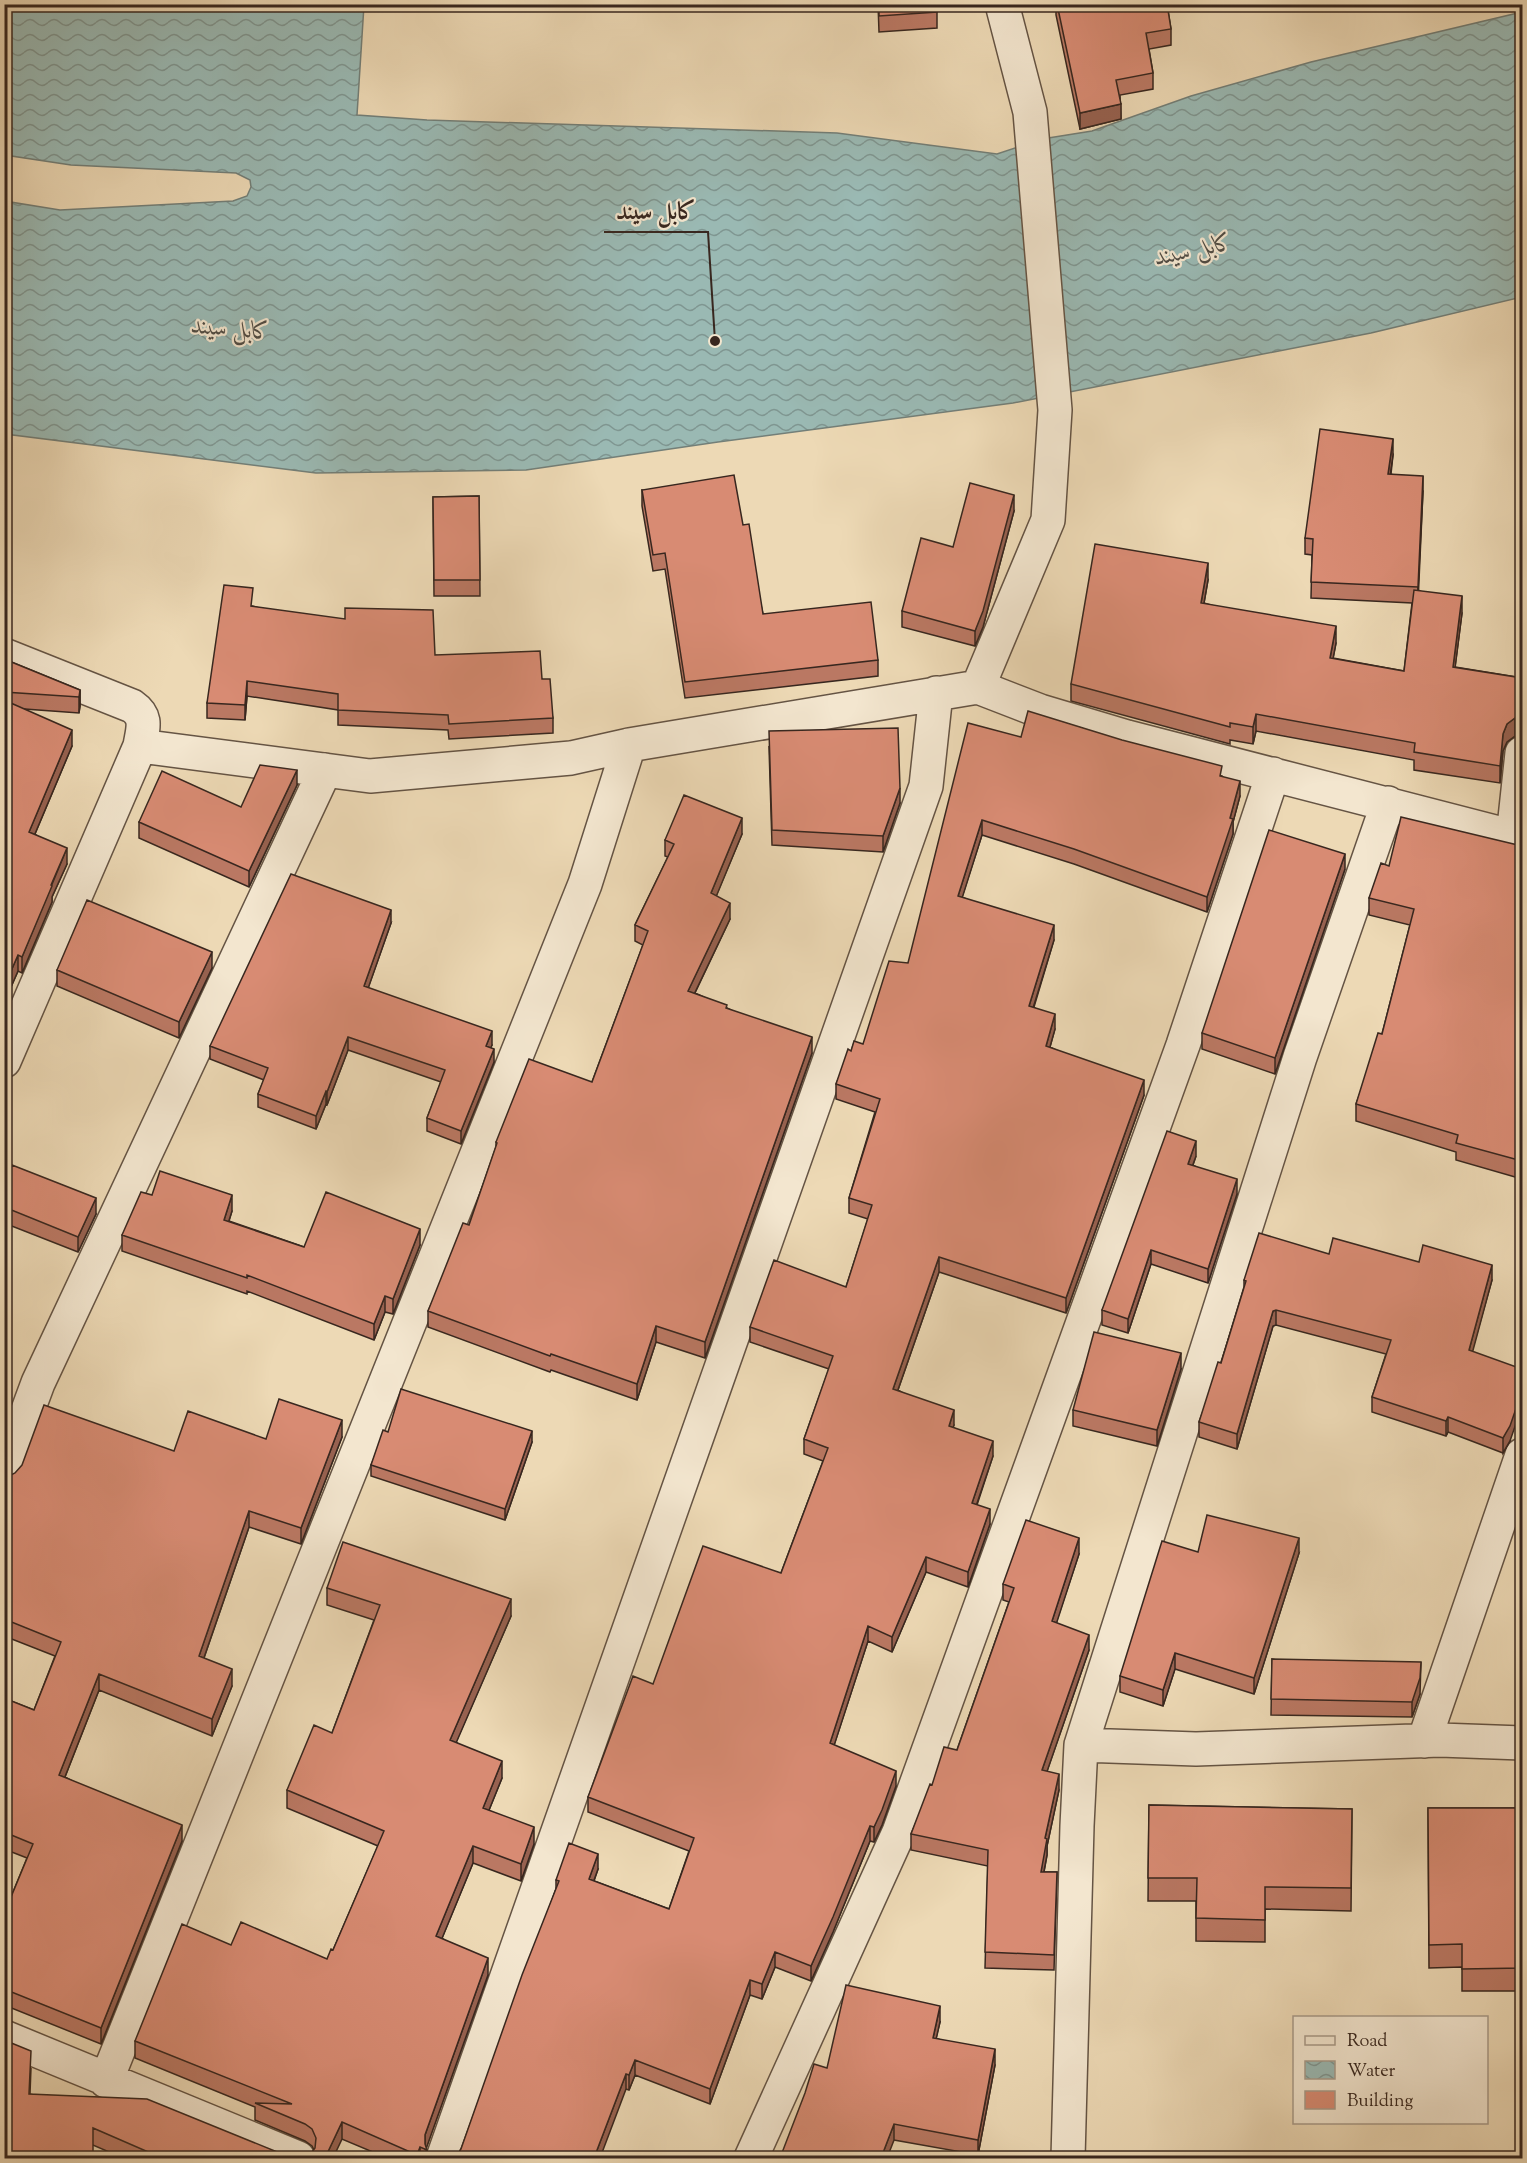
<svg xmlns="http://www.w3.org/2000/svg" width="1527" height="2163" font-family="'Sorts Mill Goudy',Amiri,serif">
	<defs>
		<pattern id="water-waves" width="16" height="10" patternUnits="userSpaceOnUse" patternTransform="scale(1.5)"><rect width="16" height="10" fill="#9ab9b3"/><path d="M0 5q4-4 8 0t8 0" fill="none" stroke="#7f9691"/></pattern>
	</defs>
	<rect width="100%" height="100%" fill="#edd9b5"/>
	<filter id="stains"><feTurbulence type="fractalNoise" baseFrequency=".00333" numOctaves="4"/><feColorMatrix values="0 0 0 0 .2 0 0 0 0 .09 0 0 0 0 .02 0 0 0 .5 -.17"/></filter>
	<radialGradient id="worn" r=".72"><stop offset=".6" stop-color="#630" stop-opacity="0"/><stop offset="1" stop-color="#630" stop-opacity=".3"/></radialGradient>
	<path fill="url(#water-waves)" stroke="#737f78" stroke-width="1.5" d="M 5,5 L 364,5 L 357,115 L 427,120 L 837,133 L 997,154 L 1042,139 L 1092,131 L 1191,96 L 1311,62 L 1522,12 L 1522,297 L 1371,333 L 1013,403 L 718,442 L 526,470 L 316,473 L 5,434 L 4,201 L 60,210 L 233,201 L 247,196 L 251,187 L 250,180 L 236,173 L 71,165 L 5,155 Z"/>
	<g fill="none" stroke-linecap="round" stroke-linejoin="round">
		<g stroke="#655444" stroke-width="36">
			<path id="street" d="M 4,655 L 132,706 C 148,717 143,728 140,746
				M 978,687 L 1048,520 L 1055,410 L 1030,112 L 1002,4
				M 1513,837 L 1522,753
				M 4,1061 L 140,746 L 370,776 L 571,758 L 629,745 L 978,687 L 1040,711 L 1127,737 L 1522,839
				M 4,1475 L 38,1383 L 325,770
				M 1424,1741 L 1522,1455
				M 1081,1745 L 1300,1057 L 1388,803
				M 4,2037 L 298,2158
				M 106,2081 L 585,884 L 629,745
				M 443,2158 L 926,786 L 936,693
				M 751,2158 L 899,1832 L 1183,1045 L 1273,774
				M 1068,2158 L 1077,1826 L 1081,1745 L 1196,1749 L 1440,1740 L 1522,1743"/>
		</g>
		<use href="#street" stroke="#f3e6cf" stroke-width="33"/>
	</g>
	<path fill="#ba7863" stroke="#38271f" stroke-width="1.5" d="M 878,4 L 937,4 L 937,28 L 879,32 Z
		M 1056,4 L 1167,4 L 1171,29 L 1171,45 L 1149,49 L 1153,73 L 1153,89 L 1120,95 L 1121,119 L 1080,129 L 1056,15 Z
		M 1393,455 L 1391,474 L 1423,491 L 1418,590 L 1462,613 L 1455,667 L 1522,678 L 1522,735 L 1515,736 L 1507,742 L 1503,751 L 1500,783 L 1414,770 L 1414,760 L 1256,731 L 1253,744 L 1230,740 L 1230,744 L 1071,701 L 1071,684 L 1208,580 L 1204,603 L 1336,643 L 1333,658 L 1404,671 L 1412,603 L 1311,598 L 1312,555 L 1305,554 L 1305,538 Z
		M 642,490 L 743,525 L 763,614 L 878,660 L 878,676 L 685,698 L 665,569 L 653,571 L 642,506 Z
		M 479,496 L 480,596 L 434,596 L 433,497 Z
		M 1014,511 L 983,627 L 975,646 L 902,627 L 902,611 L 953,547 Z
		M 252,606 L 435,655 L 542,679 L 553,718 L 553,733 L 449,739 L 448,730 L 338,725 L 338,710 L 247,696 L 245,720 L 207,718 L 207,703 Z
		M 4,659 L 80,690 L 80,706 L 79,713 L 24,709 L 72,746 L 35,834 L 67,864 L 52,897 L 52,902 L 22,973 L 18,971 L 4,1003 Z
		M 1021,737 L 1222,776 L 1240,796 L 1233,822 L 1233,834 L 1207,912 L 1074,864 L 982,835 L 962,897 L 1054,940 L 1034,1007 L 1055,1029 L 1050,1047 L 1144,1095 L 1066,1313 L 939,1272 L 898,1390 L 954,1425 L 953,1427 L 993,1456 L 977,1505 L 990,1524 L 968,1587 L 926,1572 L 892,1652 L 868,1641 L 834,1745 L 896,1786 L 882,1825 L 874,1842 L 870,1841 L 833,1932 L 811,1981 L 775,1967 L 762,1999 L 750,1995 L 710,2104 L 635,2075 L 629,2090 L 626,2089 L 456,2157 L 461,2149 L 556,1889 L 556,1880 L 598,1869 L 594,1881 L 669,1909 L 689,1851 L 588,1812 L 588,1797 L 653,1684 L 781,1573 L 823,1461 L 804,1454 L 804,1439 L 829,1369 L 750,1342 L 750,1327 L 846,1287 L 868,1219 L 849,1213 L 849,1198 L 875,1112 L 836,1099 L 836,1084 L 851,1051 L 863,1044 L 908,963 Z
		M 769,747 L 900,803 L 883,852 L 772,845 Z
		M 297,785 L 249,887 L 139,838 L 139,822 L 241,807 Z
		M 742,834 L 716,896 L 730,919 L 695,993 L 727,1008 L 812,1053 L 705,1358 L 656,1342 L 637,1400 L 551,1370 L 550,1372 L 428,1327 L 428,1311 L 469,1225 L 496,1147 L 496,1142 L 592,1082 L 643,945 L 635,941 L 635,925 L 668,857 L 665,856 L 665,840 Z
		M 1522,843 L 1522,1179 L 1456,1160 L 1456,1152 L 1356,1121 L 1356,1104 L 1382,1034 L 1410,925 L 1369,915 L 1369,898 L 1389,866 L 1522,846 Z
		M 1345,869 L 1275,1074 L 1202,1049 L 1202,1033 Z
		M 391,923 L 368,988 L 492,1045 L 490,1048 L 494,1062 L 461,1144 L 427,1131 L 427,1118 L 441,1082 L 348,1050 L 327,1105 L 326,1104 L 316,1129 L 258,1107 L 258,1094 L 264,1080 L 210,1059 L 210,1046 Z
		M 212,968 L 179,1038 L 57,986 L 57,970 Z
		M 1196,1156 L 1193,1165 L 1237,1194 L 1208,1283 L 1151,1264 L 1128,1333 L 1102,1325 L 1102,1310 Z
		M 4,1184 L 96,1214 L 78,1252 L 4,1223 Z
		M 152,1195 L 232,1211 L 229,1221 L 304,1247 L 420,1245 L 393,1314 L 385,1312 L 374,1340 L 247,1291 L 247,1294 L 122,1251 L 122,1235 Z
		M 1329,1254 L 1419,1262 L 1492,1280 L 1472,1351 L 1510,1441 L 1503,1453 L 1448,1432 L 1446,1436 L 1372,1412 L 1372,1397 L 1386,1354 L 1276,1325 L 1273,1326 L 1237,1449 L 1199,1437 L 1199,1422 L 1221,1363 L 1244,1287 L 1244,1280 Z
		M 1181,1369 L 1157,1446 L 1073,1426 L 1073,1410 Z
		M 388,1432 L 532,1442 L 505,1520 L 371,1476 L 371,1465 Z
		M 342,1437 L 301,1544 L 249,1527 L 204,1658 L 232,1686 L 212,1736 L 99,1690 L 65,1777 L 182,1841 L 101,2044 L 4,2005 L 4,1914 L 27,1858 L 4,1849 L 4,1698 L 34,1710 L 55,1656 L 4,1636 L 4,1477 L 174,1451 L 266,1439 Z
		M 1299,1553 L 1254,1694 L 1175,1669 L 1163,1706 L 1120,1692 L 1120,1676 Z
		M 1079,1554 L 1056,1623 L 1089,1650 L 1047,1771 L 1059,1790 L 1047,1846 L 1047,1855 L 1044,1872 L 1057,1872 L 1054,1970 L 985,1968 L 988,1866 L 911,1850 L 911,1834 L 932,1785 L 957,1750 L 1009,1602 L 1003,1600 L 1003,1584 Z
		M 327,1588 L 511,1616 L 456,1742 L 502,1778 L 489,1810 L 534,1844 L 521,1881 L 473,1863 L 442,1938 L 488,1975 L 426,2148 L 427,2158 L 387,2158 L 342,2139 L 309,2156 L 314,2150 L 312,2146 L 305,2141 L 255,2120 L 255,2107 L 135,2058 L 135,2041 L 231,1945 L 327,1959 L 333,1950 L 378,1846 L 287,1808 L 287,1790 L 332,1733 L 374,1620 L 327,1605 Z
		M 1272,1659 L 1420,1694 L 1412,1717 L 1271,1715 Z
		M 1149,1805 L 1352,1809 L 1351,1911 L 1265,1909 L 1265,1942 L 1196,1941 L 1196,1901 L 1148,1901 Z
		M 1428,1808 L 1522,1808 L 1522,1991 L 1462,1991 L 1462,1967 L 1429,1968 Z
		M 940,2022 L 936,2038 L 995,2065 L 978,2155 L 894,2140 L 827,2068 Z
		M 31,2068 L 30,2094 L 292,2158 L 123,2158 L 93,2145 L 4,2158 Z"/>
	<path fill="#976150" stroke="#38271f" stroke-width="1.5" d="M 1121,104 L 1121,119 L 1080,129 L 1080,113 Z
		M 1393,439 L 1393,455 L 1388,490 L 1388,474 Z
		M 1423,476 L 1423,491 L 1418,603 L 1418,587 Z
		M 1014,495 L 1014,511 L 983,627 L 975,646 L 975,631 Z
		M 1208,563 L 1208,580 L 1201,620 L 1201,603 Z
		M 1462,596 L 1462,613 L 1453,684 L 1453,667 Z
		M 1336,626 L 1336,643 L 1330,675 L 1330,658 Z
		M 247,681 L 247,696 L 245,720 L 245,705 Z
		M 80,690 L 80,706 L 79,713 L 79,697 Z
		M 1256,714 L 1256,731 L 1253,744 L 1253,727 Z
		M 1515,718 L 1515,736 L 1507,742 L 1503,751 L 1500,783 L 1500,766 L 1503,734 L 1507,724 Z
		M 72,730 L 72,746 L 29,848 L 29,832 Z
		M 297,770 L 297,785 L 249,887 L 249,871 Z
		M 1240,781 L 1240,796 L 1233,822 L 1233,834 L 1207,912 L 1207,897 L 1230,818 Z
		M 900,788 L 900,803 L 883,852 L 883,836 Z
		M 742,818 L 742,834 L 711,909 L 711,893 Z
		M 982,820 L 982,835 L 958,911 L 958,896 Z
		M 67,848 L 67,864 L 52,897 L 52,902 L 22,973 L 22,957 Z
		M 1345,854 L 1345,869 L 1275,1074 L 1275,1058 Z
		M 730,903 L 730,919 L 688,1007 L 688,991 Z
		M 391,910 L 391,923 L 364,1000 L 364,986 Z
		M 1054,925 L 1054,940 L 1029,1021 L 1029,1006 Z
		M 212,952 L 212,968 L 179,1038 L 179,1022 Z
		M 18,955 L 18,971 L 4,1003 L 4,987 Z
		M 1055,1014 L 1055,1029 L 1046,1061 L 1046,1046 Z
		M 492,1031 L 492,1045 L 486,1059 L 486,1046 Z
		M 348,1037 L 348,1050 L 327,1105 L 327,1092 Z
		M 812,1037 L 812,1053 L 705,1358 L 705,1342 Z
		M 494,1049 L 494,1062 L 461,1144 L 461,1131 Z
		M 1144,1080 L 1144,1095 L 1066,1313 L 1066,1298 Z
		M 326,1091 L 326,1104 L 316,1129 L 316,1116 Z
		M 1196,1141 L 1196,1156 L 1188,1178 L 1188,1164 Z
		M 1237,1179 L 1237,1194 L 1208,1283 L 1208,1269 Z
		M 232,1195 L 232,1211 L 224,1236 L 224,1220 Z
		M 96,1198 L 96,1214 L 78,1252 L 78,1237 Z
		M 420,1229 L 420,1245 L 393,1314 L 393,1299 Z
		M 1151,1250 L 1151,1264 L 1128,1333 L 1128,1319 Z
		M 939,1257 L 939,1272 L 893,1404 L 893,1389 Z
		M 1492,1265 L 1492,1280 L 1469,1365 L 1469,1350 Z
		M 385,1296 L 385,1312 L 374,1340 L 374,1324 Z
		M 1276,1310 L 1276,1325 L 1273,1326 L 1237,1449 L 1237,1434 L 1273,1311 Z
		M 656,1326 L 656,1342 L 637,1400 L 637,1384 Z
		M 1181,1353 L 1181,1369 L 1157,1446 L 1157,1430 Z
		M 1522,1391 L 1522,1406 L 1510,1441 L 1503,1453 L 1503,1438 Z
		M 8,1393 L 8,1409 L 4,1420 L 4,1403 Z
		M 954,1410 L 954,1425 L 949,1441 L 949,1426 Z
		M 1448,1417 L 1448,1432 L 1446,1436 L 1446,1421 Z
		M 342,1420 L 342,1437 L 301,1544 L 301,1528 Z
		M 532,1431 L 532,1442 L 505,1520 L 505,1509 Z
		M 993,1441 L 993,1456 L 972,1518 L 972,1503 Z
		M 990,1509 L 990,1524 L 968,1587 L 968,1572 Z
		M 249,1511 L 249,1527 L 199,1672 L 199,1656 Z
		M 1079,1538 L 1079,1554 L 1052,1637 L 1052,1621 Z
		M 1299,1538 L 1299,1553 L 1254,1694 L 1254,1678 Z
		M 926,1557 L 926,1572 L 892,1652 L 892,1637 Z
		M 511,1599 L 511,1616 L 450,1757 L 450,1740 Z
		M 868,1626 L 868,1641 L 830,1758 L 830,1743 Z
		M 1089,1635 L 1089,1650 L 1042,1786 L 1042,1770 Z
		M 1175,1653 L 1175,1669 L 1163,1706 L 1163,1690 Z
		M 1421,1662 L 1420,1694 L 1412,1717 L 1412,1702 Z
		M 232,1669 L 232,1686 L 212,1736 L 212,1719 Z
		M 99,1674 L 99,1690 L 59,1792 L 59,1775 Z
		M 502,1761 L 502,1778 L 483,1825 L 483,1808 Z
		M 896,1771 L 896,1786 L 882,1825 L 874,1842 L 874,1827 Z
		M 1059,1774 L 1059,1790 L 1047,1846 L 1047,1855 L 1041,1887 L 1041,1872 L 1045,1838 Z
		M 182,1825 L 182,1841 L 101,2044 L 101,2028 Z
		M 870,1826 L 870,1841 L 833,1932 L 811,1981 L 811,1966 Z
		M 534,1827 L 534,1844 L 521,1881 L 521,1864 Z
		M 473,1846 L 473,1863 L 436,1953 L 436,1936 Z
		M 598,1854 L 598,1869 L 589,1894 L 589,1879 Z
		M 775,1952 L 775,1967 L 762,1999 L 762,1984 Z
		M 488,1958 L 488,1975 L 426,2149 L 425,2149 L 425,2135 Z
		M 750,1980 L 750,1995 L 710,2104 L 710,2089 Z
		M 940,2006 L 940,2022 L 933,2053 L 933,2038 Z
		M 995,2049 L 995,2065 L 978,2155 L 978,2140 Z
		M 635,2060 L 635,2075 L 629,2090 L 629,2075 Z
		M 626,2074 L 626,2089 L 600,2158 L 594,2158 Z
		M 342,2122 L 342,2139 L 333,2158 L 325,2158 Z
		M 894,2124 L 894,2140 L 887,2158 L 881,2158 Z
		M 420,2147 L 420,2158 L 417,2158 L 417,2155 Z"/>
	<path fill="#d88b73" stroke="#38271f" stroke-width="1.5" d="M 879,4 L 937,4 L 937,12 L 879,16 Z
		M 1057,4 L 1167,4 L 1171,29 L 1146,33 L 1153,73 L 1116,80 L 1121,104 L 1080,113 Z
		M 1320,429 L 1393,439 L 1388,474 L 1423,476 L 1418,587 L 1311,582 L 1313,539 L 1305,538 Z
		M 734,475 L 743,525 L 749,524 L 763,614 L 871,602 L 878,660 L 685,682 L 665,553 L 653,555 L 642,490 Z
		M 970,483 L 1014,495 L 983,611 L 975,631 L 902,611 L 921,538 L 953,547 Z
		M 479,496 L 480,580 L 434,580 L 433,497 Z
		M 1095,544 L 1208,563 L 1201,603 L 1336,626 L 1330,658 L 1404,671 L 1414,590 L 1462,596 L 1453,667 L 1522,678 L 1522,718 L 1515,718 L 1507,724 L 1503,734 L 1500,766 L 1414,752 L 1415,743 L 1256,714 L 1253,727 L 1230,723 L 1230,727 L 1071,684 Z
		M 224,585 L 253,588 L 251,606 L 345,619 L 345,608 L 433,610 L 435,655 L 540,651 L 542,679 L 550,679 L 553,718 L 449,724 L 448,715 L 338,710 L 338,694 L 247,681 L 245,705 L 207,703 Z
		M 4,659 L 80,690 L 79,697 L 4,692 Z
		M 4,700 L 72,730 L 29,832 L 67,848 L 51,885 L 52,886 L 22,957 L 18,955 L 4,987 Z
		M 1028,711 L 1122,740 L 1222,766 L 1220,776 L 1240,781 L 1230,818 L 1233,819 L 1207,897 L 1074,849 L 982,820 L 958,896 L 1054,925 L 1029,1006 L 1055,1014 L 1046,1046 L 1144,1080 L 1066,1298 L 939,1257 L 893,1389 L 954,1410 L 949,1426 L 993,1441 L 972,1503 L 990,1509 L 968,1572 L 926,1557 L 892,1637 L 868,1626 L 830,1743 L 896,1771 L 882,1810 L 874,1827 L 870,1826 L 833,1917 L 811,1966 L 775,1952 L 762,1984 L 750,1980 L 710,2089 L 635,2060 L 629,2075 L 626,2074 L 594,2158 L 452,2158 L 456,2157 L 461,2149 L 522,1975 L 559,1881 L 556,1880 L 569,1843 L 598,1854 L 589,1879 L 669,1909 L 694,1838 L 588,1797 L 633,1676 L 653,1684 L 703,1546 L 781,1573 L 828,1448 L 804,1439 L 833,1356 L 750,1327 L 774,1260 L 846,1287 L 872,1205 L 849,1198 L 880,1099 L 836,1084 L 848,1049 L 851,1051 L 854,1041 L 863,1044 L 889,961 L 908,963 L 968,723 L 1021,737 Z
		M 898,728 L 900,788 L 883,836 L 772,830 L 769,731 Z
		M 260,765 L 297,770 L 249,871 L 139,822 L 162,771 L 241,807 Z
		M 684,795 L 742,818 L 711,893 L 730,903 L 688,991 L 727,1005 L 726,1008 L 812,1037 L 705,1342 L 656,1326 L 637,1384 L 551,1354 L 550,1356 L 428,1311 L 463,1223 L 469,1225 L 497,1143 L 496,1142 L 529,1059 L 592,1082 L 648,931 L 635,925 L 674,844 L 665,840 Z
		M 1401,817 L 1522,846 L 1522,843 L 1522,1161 L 1456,1143 L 1458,1135 L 1356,1104 L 1378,1033 L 1382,1034 L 1414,909 L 1369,898 L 1381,863 L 1389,866 Z
		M 1269,830 L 1345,854 L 1275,1058 L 1202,1033 Z
		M 291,874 L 391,910 L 364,986 L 492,1031 L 486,1046 L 494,1049 L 461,1131 L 427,1118 L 445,1070 L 348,1037 L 327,1092 L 326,1091 L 316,1116 L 258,1094 L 268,1068 L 210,1046 Z
		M 87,900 L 212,952 L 179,1022 L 57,970 Z
		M 1167,1131 L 1196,1141 L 1188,1164 L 1237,1179 L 1208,1269 L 1151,1250 L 1128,1319 L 1102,1310 Z
		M 12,1165 L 96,1198 L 78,1237 L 4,1207 L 4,1184 Z
		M 160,1171 L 232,1195 L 224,1220 L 304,1247 L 326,1192 L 420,1229 L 393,1299 L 385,1296 L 374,1324 L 247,1275 L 247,1278 L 122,1235 L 141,1192 L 152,1195 Z
		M 1259,1233 L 1329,1254 L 1333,1238 L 1419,1262 L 1423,1245 L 1492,1265 L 1469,1350 L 1522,1369 L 1522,1391 L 1510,1426 L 1503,1438 L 1448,1417 L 1446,1421 L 1372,1397 L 1391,1340 L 1276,1310 L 1273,1311 L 1237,1434 L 1199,1422 L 1218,1362 L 1221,1363 L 1246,1281 L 1244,1280 Z
		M 1094,1332 L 1181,1353 L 1157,1430 L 1073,1410 Z
		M 401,1389 L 532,1431 L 505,1509 L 371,1465 L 383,1430 L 388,1432 Z
		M 4,1391 L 8,1393 L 4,1403 Z
		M 279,1399 L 342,1420 L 301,1528 L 249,1511 L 199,1656 L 232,1669 L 212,1719 L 99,1674 L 59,1775 L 182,1825 L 101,2028 L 4,1989 L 4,1914 L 33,1844 L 4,1832 L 4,1698 L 34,1710 L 61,1642 L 4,1619 L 4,1477 L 7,1477 L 15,1473 L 22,1465 L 44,1405 L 174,1451 L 188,1411 L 266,1439 Z
		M 1207,1515 L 1299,1538 L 1254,1678 L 1175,1653 L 1163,1690 L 1120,1676 L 1162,1541 L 1198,1552 Z
		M 1026,1520 L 1079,1538 L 1052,1621 L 1089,1635 L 1042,1770 L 1059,1774 L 1045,1838 L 1047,1839 L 1041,1872 L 1057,1872 L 1054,1955 L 985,1952 L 988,1850 L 911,1834 L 930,1784 L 932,1785 L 944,1747 L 957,1750 L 1014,1588 L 1003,1584 Z
		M 343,1542 L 511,1599 L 450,1740 L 502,1761 L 483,1808 L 534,1827 L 521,1864 L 473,1846 L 436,1936 L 488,1958 L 425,2135 L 425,2144 L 427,2150 L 420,2147 L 417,2155 L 342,2122 L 325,2158 L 303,2158 L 309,2156 L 315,2148 L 316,2138 L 312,2129 L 305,2124 L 255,2103 L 292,2104 L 135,2041 L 182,1924 L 231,1945 L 241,1922 L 327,1959 L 331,1949 L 333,1950 L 384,1831 L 287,1790 L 314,1725 L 332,1733 L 380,1605 L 327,1588 Z
		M 1272,1659 L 1421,1662 L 1420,1678 L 1412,1702 L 1271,1699 Z
		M 1149,1805 L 1352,1809 L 1351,1888 L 1265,1887 L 1265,1920 L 1196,1918 L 1197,1878 L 1148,1878 Z
		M 1428,1808 L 1522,1808 L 1522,1968 L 1462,1969 L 1462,1944 L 1429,1945 Z
		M 846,1985 L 940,2006 L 933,2038 L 995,2049 L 978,2140 L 894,2124 L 881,2158 L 780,2158 L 805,2093 L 814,2064 L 827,2068 Z
		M 4,2040 L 31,2051 L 29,2094 L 147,2099 L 292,2158 L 162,2158 L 93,2128 L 93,2158 L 4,2158 Z
		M 1014,2153 L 1049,2155 L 1049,2158 L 1014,2158 Z"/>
	<g text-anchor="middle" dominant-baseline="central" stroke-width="4.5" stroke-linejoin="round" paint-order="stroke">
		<g font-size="24" font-style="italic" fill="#504c44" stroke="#f3e6cf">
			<text transform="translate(1194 251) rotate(-12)">کابل سيند</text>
			<text transform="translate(231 330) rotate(5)">کابل سيند</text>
		</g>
	</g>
	<path fill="none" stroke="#38271f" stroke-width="2" d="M715 341L708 232H604"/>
	<circle fill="#38271f" stroke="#f3e6cf" stroke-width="2" cx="715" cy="341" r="6"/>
	<g font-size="24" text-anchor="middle" font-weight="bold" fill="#38271f" stroke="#f3e6cf" stroke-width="4.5" stroke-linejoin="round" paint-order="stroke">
		<text x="656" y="219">کابل سيند</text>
	</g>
	<rect width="1527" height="2163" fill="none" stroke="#edd9b5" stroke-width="24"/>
	<rect x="6" y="6" width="1515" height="2151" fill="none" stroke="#38271f" stroke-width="3"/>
	<rect x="12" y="12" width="1503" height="2139" fill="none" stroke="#38271f" stroke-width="1.5"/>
	<rect x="1293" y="2016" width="195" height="108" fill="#f3e6cf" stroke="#a89a89" stroke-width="1.5"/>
	<rect x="1305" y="2036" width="30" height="9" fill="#f3e6cf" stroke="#a89a89" stroke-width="1.5"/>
	<text x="1347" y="2046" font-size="18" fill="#38271f">Road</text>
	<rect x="1305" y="2061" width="30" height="18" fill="url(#water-waves)" stroke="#a89a89" stroke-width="1.5"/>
	<text x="1347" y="2076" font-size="18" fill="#38271f">Water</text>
	<rect x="1305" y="2091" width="30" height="18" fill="#d88b73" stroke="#a89a89" stroke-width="1.5"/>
	<text x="1347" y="2106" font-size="18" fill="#38271f">Building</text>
	<rect width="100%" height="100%" filter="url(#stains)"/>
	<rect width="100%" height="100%" fill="url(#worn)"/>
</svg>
